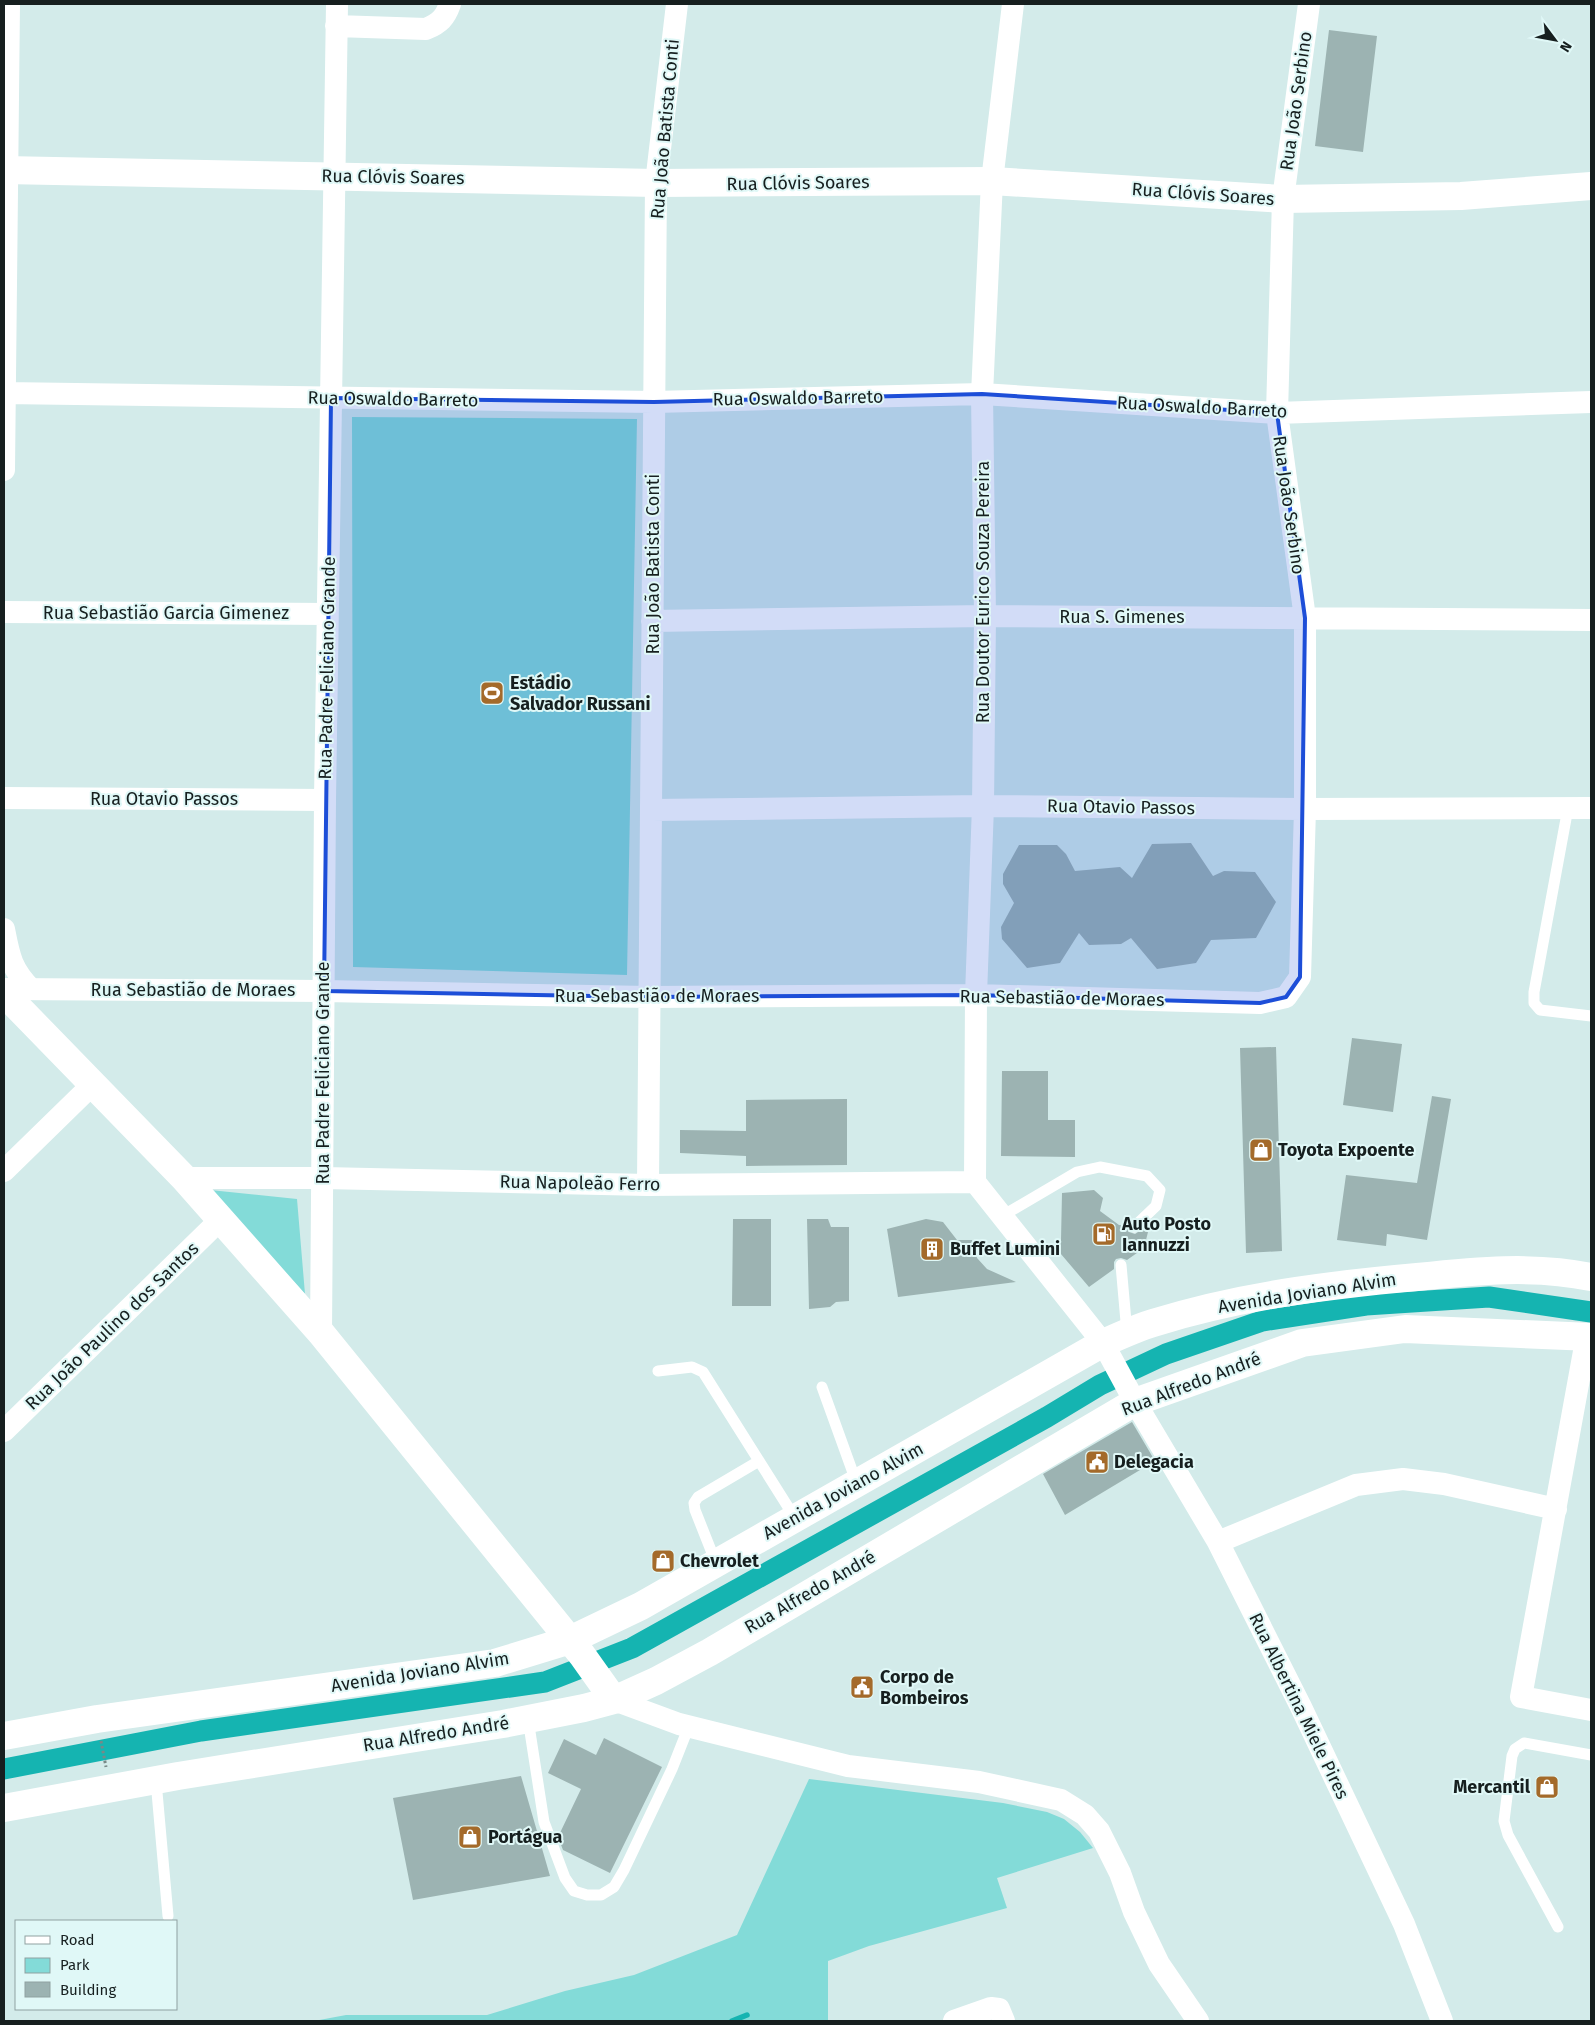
<svg xmlns="http://www.w3.org/2000/svg" width="1595" height="2025" font-family="'Fira Sans',sans-serif">
	<rect width="100%" height="100%" fill="#d3ebea"/>
	<path fill="#83dbd8" d="M 352,417 L 637,419 L 627,975 L 353,967 Z
		M 210,1190 L 297,1199 L 305,1294 Z
		M 809,1779 L 1003,1803 L 1047,1812 L 1064,1819 L 1080,1832 L 1093,1848 L 997,1878 L 1007,1908 L 869,1946 L 828,1961 L 828,2021 L 314,2021 L 346,2015 L 487,2015 L 565,1991 L 634,1975 L 737,1935 Z"/>
	<g fill="none" stroke-linecap="round" stroke-linejoin="round">
		<path stroke="#15b4b1" stroke-width="5.5" d="M 732,2021 L 747,2015"/>
		<path stroke="#15b4b1" stroke-width="21" d="M 4,1769 L 201,1731 L 545,1682 L 632,1648 L 1047,1417 L 1100,1385 L 1166,1354 L 1262,1321 L 1366,1305 L 1489,1297 L 1591,1312"/>
	</g>
	<path fill="#9cb3b2" d="M 1329,30 L 1377,36 L 1363,152 L 1315,146 Z
		M 1191,843 L 1213,876 L 1224,871 L 1255,872 L 1276,902 L 1256,938 L 1211,940 L 1196,963 L 1157,969 L 1131,938 L 1121,944 L 1089,945 L 1079,933 L 1060,963 L 1027,968 L 1002,939 L 1001,927 L 1014,903 L 1003,884 L 1003,874 L 1019,845 L 1057,845 L 1066,854 L 1075,871 L 1120,867 L 1132,878 L 1152,844 Z
		M 1352,1038 L 1402,1044 L 1393,1112 L 1343,1105 Z
		M 1276,1047 L 1282,1251 L 1246,1253 L 1240,1048 Z
		M 1002,1071 L 1048,1071 L 1048,1120 L 1075,1120 L 1075,1157 L 1001,1156 Z
		M 1432,1096 L 1451,1099 L 1427,1240 L 1387,1234 L 1386,1246 L 1337,1240 L 1346,1175 L 1417,1183 Z
		M 847,1099 L 847,1165 L 746,1166 L 746,1156 L 680,1153 L 680,1130 L 746,1131 L 746,1100 Z
		M 1094,1190 L 1103,1198 L 1100,1211 L 1119,1225 L 1127,1226 L 1129,1232 L 1135,1234 L 1144,1228 L 1149,1228 L 1144,1248 L 1127,1260 L 1121,1258 L 1116,1259 L 1114,1262 L 1114,1269 L 1089,1287 L 1055,1247 L 1061,1240 L 1062,1193 Z
		M 733,1219 L 771,1219 L 771,1306 L 732,1306 Z
		M 807,1219 L 828,1219 L 831,1227 L 849,1227 L 849,1301 L 836,1302 L 830,1307 L 809,1309 Z
		M 926,1219 L 943,1222 L 957,1240 L 972,1240 L 977,1258 L 987,1269 L 1016,1282 L 898,1297 L 887,1229 Z
		M 1132,1422 L 1155,1461 L 1065,1515 L 1043,1474 Z
		M 604,1738 L 662,1767 L 610,1873 L 563,1850 L 558,1837 L 581,1789 L 548,1773 L 564,1739 L 596,1755 Z
		M 521,1776 L 550,1876 L 413,1900 L 393,1798 Z"/>
	<g fill="none" stroke-linecap="round" stroke-linejoin="round">
		<path stroke="#788988" stroke-width="3" stroke-dasharray="2.5 2.5" stroke-linecap="butt" d="M 101,1741 L 106,1767"/>
		<path stroke="#fff" stroke-width="11" d="M 1568,808 L 1534,992 L 1534,1003 L 1540,1010 L 1591,1016
			M 1002,1216 L 1077,1172 L 1100,1167 L 1147,1176 L 1160,1190 L 1156,1206 L 1134,1227
			M 1121,1265 L 1127,1333
			M 658,1371 L 692,1367 L 703,1372 L 795,1518
			M 822,1387 L 857,1484
			M 716,1563 L 695,1510 L 694,1503 L 698,1497 L 759,1461
			M 528,1719 L 544,1822 L 565,1878 L 574,1891 L 587,1895 L 601,1895 L 614,1887 L 624,1870 L 672,1769 L 689,1726
			M 156,1781 L 168,1916
			M 1558,1927 L 1508,1835 L 1504,1821 L 1512,1756 L 1515,1749 L 1524,1743 L 1591,1755"/>
		<path stroke="#fff" stroke-width="22" d="M 336,26 L 426,29 C 440,23 445,18 450,4
			M 4,393 L 654,402 L 982,394 L 1277,413 L 1591,402
			M 4,470 L 9,4
			M 4,612 L 327,614
			M 652,621 L 985,616 L 1591,620
			M 4,798 L 325,800
			M 651,810 L 983,806 L 1305,809 L 1591,808
			M 4,929 C 9,955 11,969 31,989
			M 4,989 L 324,991 L 649,997 L 976,995 L 1260,1003 L 1286,997 L 1300,977 L 1305,809 L 1305,618 L 1277,413 L 1283,199 L 1309,4
			M 4,1171 L 92,1085
			M 184,1178 L 323,1178 L 648,1185 L 975,1182
			M 975,1182 L 976,995 L 983,806 L 985,616 L 982,394 L 992,181 L 1013,4
			M 975,1182 L 1103,1343 L 1135,1402 L 1218,1542 L 1301,1707 L 1404,1924 L 1442,2021
			M 648,1185 L 656,183 L 677,4
			M 321,1333 L 325,800 L 337,4
			M 1587,1335 L 1521,1697 L 1591,1710
			M 4,1431 L 220,1220
			M 1218,1542 L 1356,1485 L 1403,1479 L 1444,1484 L 1556,1509
			M 614,1700 L 679,1724 L 848,1766 L 979,1782 L 1061,1800 L 1085,1815 L 1099,1831 L 1120,1873 L 1134,1912 L 1159,1964 L 1198,2021
			M 954,2021 L 991,2008 L 999,2009 L 1004,2021"/>
		<path stroke="#fff" stroke-width="28" d="M 4,170 L 656,183 L 992,181 L 1283,199 L 1461,196 L 1591,186"/>
		<path stroke="#fff" stroke-width="28" d="M 4,993 L 184,1178 L 321,1333 L 582,1655 L 614,1700
			M 4,1736 L 97,1719 L 495,1663 L 570,1640 L 641,1606 L 1103,1343 C 1120,1336 1136,1328 1153,1323 C 1239,1296 1328,1285 1417,1277 C 1475,1271 1534,1265 1591,1277
			M 4,1808 L 178,1776 L 503,1724 L 584,1708 L 614,1700 L 656,1681 L 710,1652 L 1135,1402 L 1302,1343 L 1405,1329 L 1591,1337"/>
	</g>
	<path fill="#1d4ed8" fill-opacity="0.2" stroke="#1d4ed8" stroke-width="4" stroke-linejoin="round" d="M 982,394 L 1277,413 L 1305,618 L 1300,977 L 1286,997 L 1260,1003 L 976,995 L 649,997 L 324,991 L 331,398 L 654,402 Z"/>
	<defs>
		<g id="stadium-square" transform="scale(1.25)"><rect x="-9" y="-9" width="18" height="18" rx="4" fill="#a46a2a" stroke="#e0f8f7"/><path d="M0-5a6.5 5 0 1 0 0 10a6.5 5 0 1 0 0-10ZM-3.5-1.8h7v3.6h-7Z" fill="#fff"/></g>
		<g id="shop-square" transform="scale(1.25)"><rect x="-9" y="-9" width="18" height="18" rx="4" fill="#a46a2a" stroke="#e0f8f7"/><path d="M-5-2.5h2.3a2.7 3.5 0 0 1 5.4 0H5L5.5 6h-11ZM-1.5-2.5h3a1.5 2.3 0 0 0-3 0Z" fill="#fff"/></g>
		<g id="fuel-square" transform="scale(1.25)"><rect x="-9" y="-9" width="18" height="18" rx="4" fill="#a46a2a" stroke="#e0f8f7"/><path d="M-5.5-6h7V0h2V4h1.3V-2.5L3-4.5l.8-.8L6-3V5H2.5V1h-1V6h-7ZM-4.2-4.7v3.2H.2V-4.7Z" fill="#fff"/></g>
		<g id="building-square" transform="scale(1.25)"><rect x="-9" y="-9" width="18" height="18" rx="4" fill="#a46a2a" stroke="#e0f8f7"/><path d="M-4-6H4V6H1V3H-1V6H-4ZM-2.5-4.3h1.7v1.8h-1.7ZM.8-4.3h1.7v1.8H.8ZM-2.5-1h1.7V.8h-1.7ZM.8-1h1.7V.8H.8Z" fill="#fff"/></g>
		<g id="civic-square" transform="scale(1.25)"><rect x="-9" y="-9" width="18" height="18" rx="4" fill="#a46a2a" stroke="#e0f8f7"/><path d="M-.6-6.5H3V-4.5H.6V-3L4-1V1h2V6H-6V1h2V-1L-.6-3ZM-1.2 2.5V6h2.4V2.5Z" fill="#fff"/></g>
	</defs>
	<g fill-rule="evenodd">
		<use href="#stadium-square" x="492" y="693"/>
		<use href="#shop-square" x="1261" y="1150"/>
		<use href="#fuel-square" x="1104" y="1234"/>
		<use href="#building-square" x="932" y="1249"/>
		<use href="#civic-square" x="1097" y="1462"/>
		<use href="#shop-square" x="663" y="1561"/>
		<use href="#civic-square" x="862" y="1687"/>
		<use href="#shop-square" x="1547" y="1787"/>
		<use href="#shop-square" x="470" y="1837"/>
	</g>
	<g text-anchor="middle" dominant-baseline="central" stroke-width="4" stroke-linejoin="round" paint-order="stroke">
		<g font-size="18" fill="#161f1f" stroke="#e0f8f7">
			<text transform="translate(1296 101) rotate(-82)">Rua João Serbino</text>
			<text transform="translate(665 129) rotate(-85)">Rua João Batista Conti</text>
			<text transform="translate(393 177) rotate(1)">Rua Clóvis Soares</text>
			<text transform="translate(798 183) rotate(-1)">Rua Clóvis Soares</text>
			<text transform="translate(1203 194) rotate(4)">Rua Clóvis Soares</text>
			<text transform="translate(798 398) rotate(-1)">Rua Oswaldo Barreto</text>
			<text transform="translate(393 399) rotate(1)">Rua Oswaldo Barreto</text>
			<text transform="translate(1202 407) rotate(3)">Rua Oswaldo Barreto</text>
			<text transform="translate(1289 505) rotate(82)">Rua João Serbino</text>
			<text transform="translate(653 564) rotate(-90)">Rua João Batista Conti</text>
			<text transform="translate(983 592) rotate(-90)">Rua Doutor Eurico Souza Pereira</text>
			<text x="166" y="613">Rua Sebastião Garcia Gimenez</text>
			<text x="1122" y="617">Rua S. Gimenes</text>
			<text transform="translate(327 668) rotate(-89)">Rua Padre Feliciano Grande</text>
			<text x="164" y="799">Rua Otavio Passos</text>
			<text transform="translate(1121 807) rotate(1)">Rua Otavio Passos</text>
			<text x="193" y="990">Rua Sebastião de Moraes</text>
			<text x="657" y="996">Rua Sebastião de Moraes</text>
			<text transform="translate(1062 998) rotate(1)">Rua Sebastião de Moraes</text>
			<text transform="translate(323 1073) rotate(-90)">Rua Padre Feliciano Grande</text>
			<text transform="translate(580 1183) rotate(1)">Rua Napoleão Ferro</text>
			<text transform="translate(1307 1293) rotate(-9)">Avenida Joviano Alvim</text>
			<text transform="translate(112 1326) rotate(-44)">Rua João Paulino dos Santos</text>
			<text transform="translate(1191 1384) rotate(-21)">Rua Alfredo André</text>
			<text transform="translate(843 1491) rotate(-29)">Avenida Joviano Alvim</text>
			<text transform="translate(810 1592) rotate(-30)">Rua Alfredo André</text>
			<text transform="translate(420 1672) rotate(-9)">Avenida Joviano Alvim</text>
			<text transform="translate(1299 1706) rotate(64)">Rua Albertina Miele Pires</text>
			<text transform="translate(436 1734) rotate(-9)">Rua Alfredo André</text>
		</g>
		<g font-size="18" font-weight="bold" fill="#161f1f" stroke="#e0f8f7" text-anchor="start">
			<text x="510" y="683">Estádio<tspan x="510" dy="21">Salvador Russani</tspan></text>
			<text x="1278" y="1150">Toyota Expoente</text>
			<text x="1122" y="1224">Auto Posto<tspan x="1122" dy="21">Iannuzzi</tspan></text>
			<text x="950" y="1249">Buffet Lumini</text>
			<text x="1114" y="1462">Delegacia</text>
			<text x="680" y="1561">Chevrolet</text>
			<text x="880" y="1677">Corpo de<tspan x="880" dy="21">Bombeiros</tspan></text>
			<text x="1530" y="1787" text-anchor="end">Mercantil</text>
			<text x="488" y="1837">Portágua</text>
		</g>
	</g>
	<rect width="1595" height="2025" fill="none" stroke="#161f1f" stroke-width="10"/>
	<rect x="15" y="1920" width="162" height="90" fill="#e0f8f7" stroke="#8fa1a1"/>
	<rect x="25" y="1936" width="25" height="8" fill="#ffffff" stroke="#8fa1a1"/>
	<text x="60" y="1945" font-size="15" fill="#161f1f">Road</text>
	<rect x="25" y="1958" width="25" height="15" fill="#83dbd8" stroke="#8fa1a1"/>
	<text x="60" y="1970" font-size="15" fill="#161f1f">Park</text>
	<rect x="25" y="1982" width="25" height="15" fill="#9cb3b2" stroke="#8fa1a1"/>
	<text x="60" y="1995" font-size="15" fill="#161f1f">Building</text>
	<g transform="translate(1555 40) rotate(122)" stroke="#e0f8f7" stroke-width="4" paint-order="stroke">
	<path d="M0-4L9 19L0 12L-9 19Z" fill="#161f1f"/>
	<text y="-8" font-size="14" font-weight="bold" text-anchor="middle" fill="#161f1f">N</text>
	</g>
</svg>
